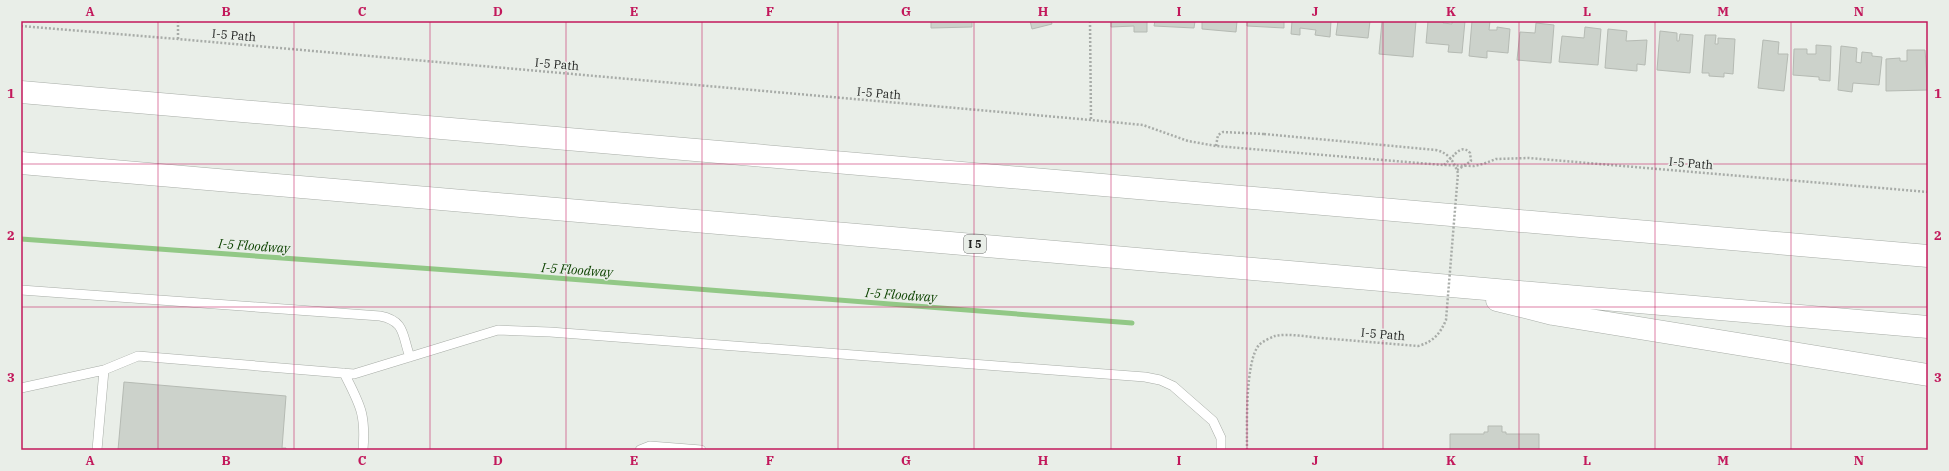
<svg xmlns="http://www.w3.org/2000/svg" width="1949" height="471" font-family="'IBM Plex Serif',serif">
	<rect width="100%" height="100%" fill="#e9eee8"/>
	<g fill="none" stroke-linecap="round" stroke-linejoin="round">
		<path stroke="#92c886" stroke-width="5" d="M 21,239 L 531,276 L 1132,323"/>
	</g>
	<path fill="#ccd2cb" stroke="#b5bab3" d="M 931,21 L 972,21 L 972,27 L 931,28 Z
		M 1030,21 L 1051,21 L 1052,24 L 1032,29 Z
		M 1111,21 L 1147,21 L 1147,32 L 1134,32 L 1134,26 L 1111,27 Z
		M 1155,21 L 1195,21 L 1194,28 L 1154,26 Z
		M 1202,21 L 1237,21 L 1236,32 L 1202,29 Z
		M 1247,21 L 1284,21 L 1284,28 L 1247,26 Z
		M 1292,21 L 1331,21 L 1330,37 L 1315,35 L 1316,30 L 1300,28 L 1300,35 L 1291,34 Z
		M 1370,21 L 1368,38 L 1336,35 L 1338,21 Z
		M 1382,21 L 1416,21 L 1413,57 L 1379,54 Z
		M 1428,21 L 1443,21 L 1443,23 L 1452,24 L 1452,21 L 1465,21 L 1462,53 L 1448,52 L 1449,45 L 1426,43 Z
		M 1472,21 L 1490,21 L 1489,30 L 1497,30 L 1497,27 L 1510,29 L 1508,53 L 1487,51 L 1487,58 L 1469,56 Z
		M 1536,23 L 1554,25 L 1551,63 L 1517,60 L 1520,32 L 1535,33 Z
		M 1585,27 L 1601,29 L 1598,65 L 1559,62 L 1562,36 L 1584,38 Z
		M 1608,29 L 1627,31 L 1626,41 L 1647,40 L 1645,65 L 1637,64 L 1637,71 L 1605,68 Z
		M 1660,31 L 1677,33 L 1677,41 L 1679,41 L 1680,34 L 1693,35 L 1690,73 L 1657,70 Z
		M 1705,35 L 1716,35 L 1715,44 L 1718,44 L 1718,38 L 1735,39 L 1733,74 L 1724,73 L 1724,77 L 1709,76 L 1709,73 L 1702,73 Z
		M 1763,40 L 1779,42 L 1778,54 L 1788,54 L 1784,91 L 1758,88 Z
		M 1816,45 L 1831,46 L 1830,81 L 1819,80 L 1819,77 L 1793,75 L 1794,49 L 1807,49 L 1807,54 L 1816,54 Z
		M 1841,46 L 1857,48 L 1856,62 L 1861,63 L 1862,52 L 1872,53 L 1872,56 L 1882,57 L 1879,85 L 1853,83 L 1852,92 L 1838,90 Z
		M 1907,50 L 1925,50 L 1928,90 L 1886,91 L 1886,59 L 1900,58 L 1900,61 L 1907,61 Z
		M 124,382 L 286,396 L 282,448 L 286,448 L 286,450 L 118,450 Z
		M 1488,426 L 1502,426 L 1502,432 L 1506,432 L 1506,434 L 1539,434 L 1539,450 L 1450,450 L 1450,434 L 1484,434 L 1484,432 L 1488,432 Z"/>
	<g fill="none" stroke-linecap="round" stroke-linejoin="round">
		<g stroke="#a8ada7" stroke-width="10">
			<path id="service" d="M 21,290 L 380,316 C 406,321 402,336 410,357
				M 344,373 C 360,405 366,413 363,450
				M 21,388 L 104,370 L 138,356 L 354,374 L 498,330 L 550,332 L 1145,377 L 1160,380 L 1173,386 L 1213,421 L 1221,438 L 1221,450
				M 97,450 L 104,370
				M 640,450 L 650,446 L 701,450"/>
		</g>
		<g stroke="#a8ada7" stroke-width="23">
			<path id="motorway" d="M 21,92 L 1928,256
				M 21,163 L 1928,327
				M 1497,300 L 1553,314 L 1928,375"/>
		</g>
		<path stroke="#a8aca8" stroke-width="2.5" stroke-dasharray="2 2" stroke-linecap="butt" d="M 178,21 L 178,39
			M 1090,21 L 1091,120
			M 21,26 L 178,39 L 1091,120 L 1143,125 L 1188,141 L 1216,146 L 1443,165 L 1474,166 L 1483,164 L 1496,159 L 1529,158 L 1928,192
			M 1216,146 L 1218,135 L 1223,132 L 1264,134
			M 1444,165 L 1455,154
			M 1457,170 L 1462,167
			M 1247,450 C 1247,427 1245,361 1259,345 C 1263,341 1270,338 1275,336 C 1289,333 1307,337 1321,338"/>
		<use href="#service" stroke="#fff" stroke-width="9"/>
		<use href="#motorway" stroke="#fff" stroke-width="22"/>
		<path stroke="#a8aca8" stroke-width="2.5" stroke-dasharray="2 2" stroke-linecap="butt" d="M 1264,134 L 1436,150 C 1449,153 1454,162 1458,173 L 1446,320 C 1440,334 1433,342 1418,346 L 1321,338
			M 1455,154 C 1460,149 1465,147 1470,153 L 1471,161 L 1462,167"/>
	</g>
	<path fill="none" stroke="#c2185b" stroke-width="1" stroke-opacity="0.55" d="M 158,21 L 158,450M 294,21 L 294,450M 430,21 L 430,450M 566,21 L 566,450M 702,21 L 702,450M 838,21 L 838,450M 974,21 L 974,450M 1111,21 L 1111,450M 1247,21 L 1247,450M 1383,21 L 1383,450M 1519,21 L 1519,450M 1655,21 L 1655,450M 1791,21 L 1791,450M 21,164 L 1928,164M 21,307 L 1928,307"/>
	<g text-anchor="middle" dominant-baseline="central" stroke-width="3" stroke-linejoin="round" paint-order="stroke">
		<rect fill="#e9eee8" stroke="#5e615e" stroke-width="1" x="964" y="235" width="22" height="18" rx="3"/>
		<g font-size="11" font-weight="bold" fill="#232523">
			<text x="975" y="244">I 5</text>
		</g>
		<g font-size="12" fill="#232523" stroke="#e9eee8">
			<text transform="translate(234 35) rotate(5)">I-5 Path</text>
			<text transform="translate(557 64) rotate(5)">I-5 Path</text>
			<text transform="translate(879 93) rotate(5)">I-5 Path</text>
			<text transform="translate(1691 163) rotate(5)">I-5 Path</text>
			<text transform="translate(1383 334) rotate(5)">I-5 Path</text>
		</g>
		<g font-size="13" font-style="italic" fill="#0d4300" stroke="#e9eee8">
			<text transform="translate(254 246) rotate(4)">I-5 Floodway</text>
			<text transform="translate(577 270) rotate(4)">I-5 Floodway</text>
			<text transform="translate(901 295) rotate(4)">I-5 Floodway</text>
		</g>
	</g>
	<rect width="1949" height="471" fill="none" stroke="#e9eee8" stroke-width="44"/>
	<rect x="22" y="22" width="1905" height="427" fill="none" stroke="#c2185b" stroke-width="1.5"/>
	<g font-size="13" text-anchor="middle" font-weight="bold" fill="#c2185b">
		<text x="90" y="16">A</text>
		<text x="226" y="16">B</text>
		<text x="362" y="16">C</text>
		<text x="498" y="16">D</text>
		<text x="634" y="16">E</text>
		<text x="770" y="16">F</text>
		<text x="906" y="16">G</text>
		<text x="1043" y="16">H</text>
		<text x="1179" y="16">I</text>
		<text x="1315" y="16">J</text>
		<text x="1451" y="16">K</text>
		<text x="1587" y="16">L</text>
		<text x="1723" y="16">M</text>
		<text x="1859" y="16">N</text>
		<text x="11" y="98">1</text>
		<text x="1938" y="98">1</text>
		<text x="11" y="240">2</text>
		<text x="1938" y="240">2</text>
		<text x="11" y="382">3</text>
		<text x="1938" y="382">3</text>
		<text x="90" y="465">A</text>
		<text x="226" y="465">B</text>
		<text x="362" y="465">C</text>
		<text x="498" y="465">D</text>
		<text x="634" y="465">E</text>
		<text x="770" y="465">F</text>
		<text x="906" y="465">G</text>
		<text x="1043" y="465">H</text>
		<text x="1179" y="465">I</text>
		<text x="1315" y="465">J</text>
		<text x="1451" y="465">K</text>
		<text x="1587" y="465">L</text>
		<text x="1723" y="465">M</text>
		<text x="1859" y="465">N</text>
	</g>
</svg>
